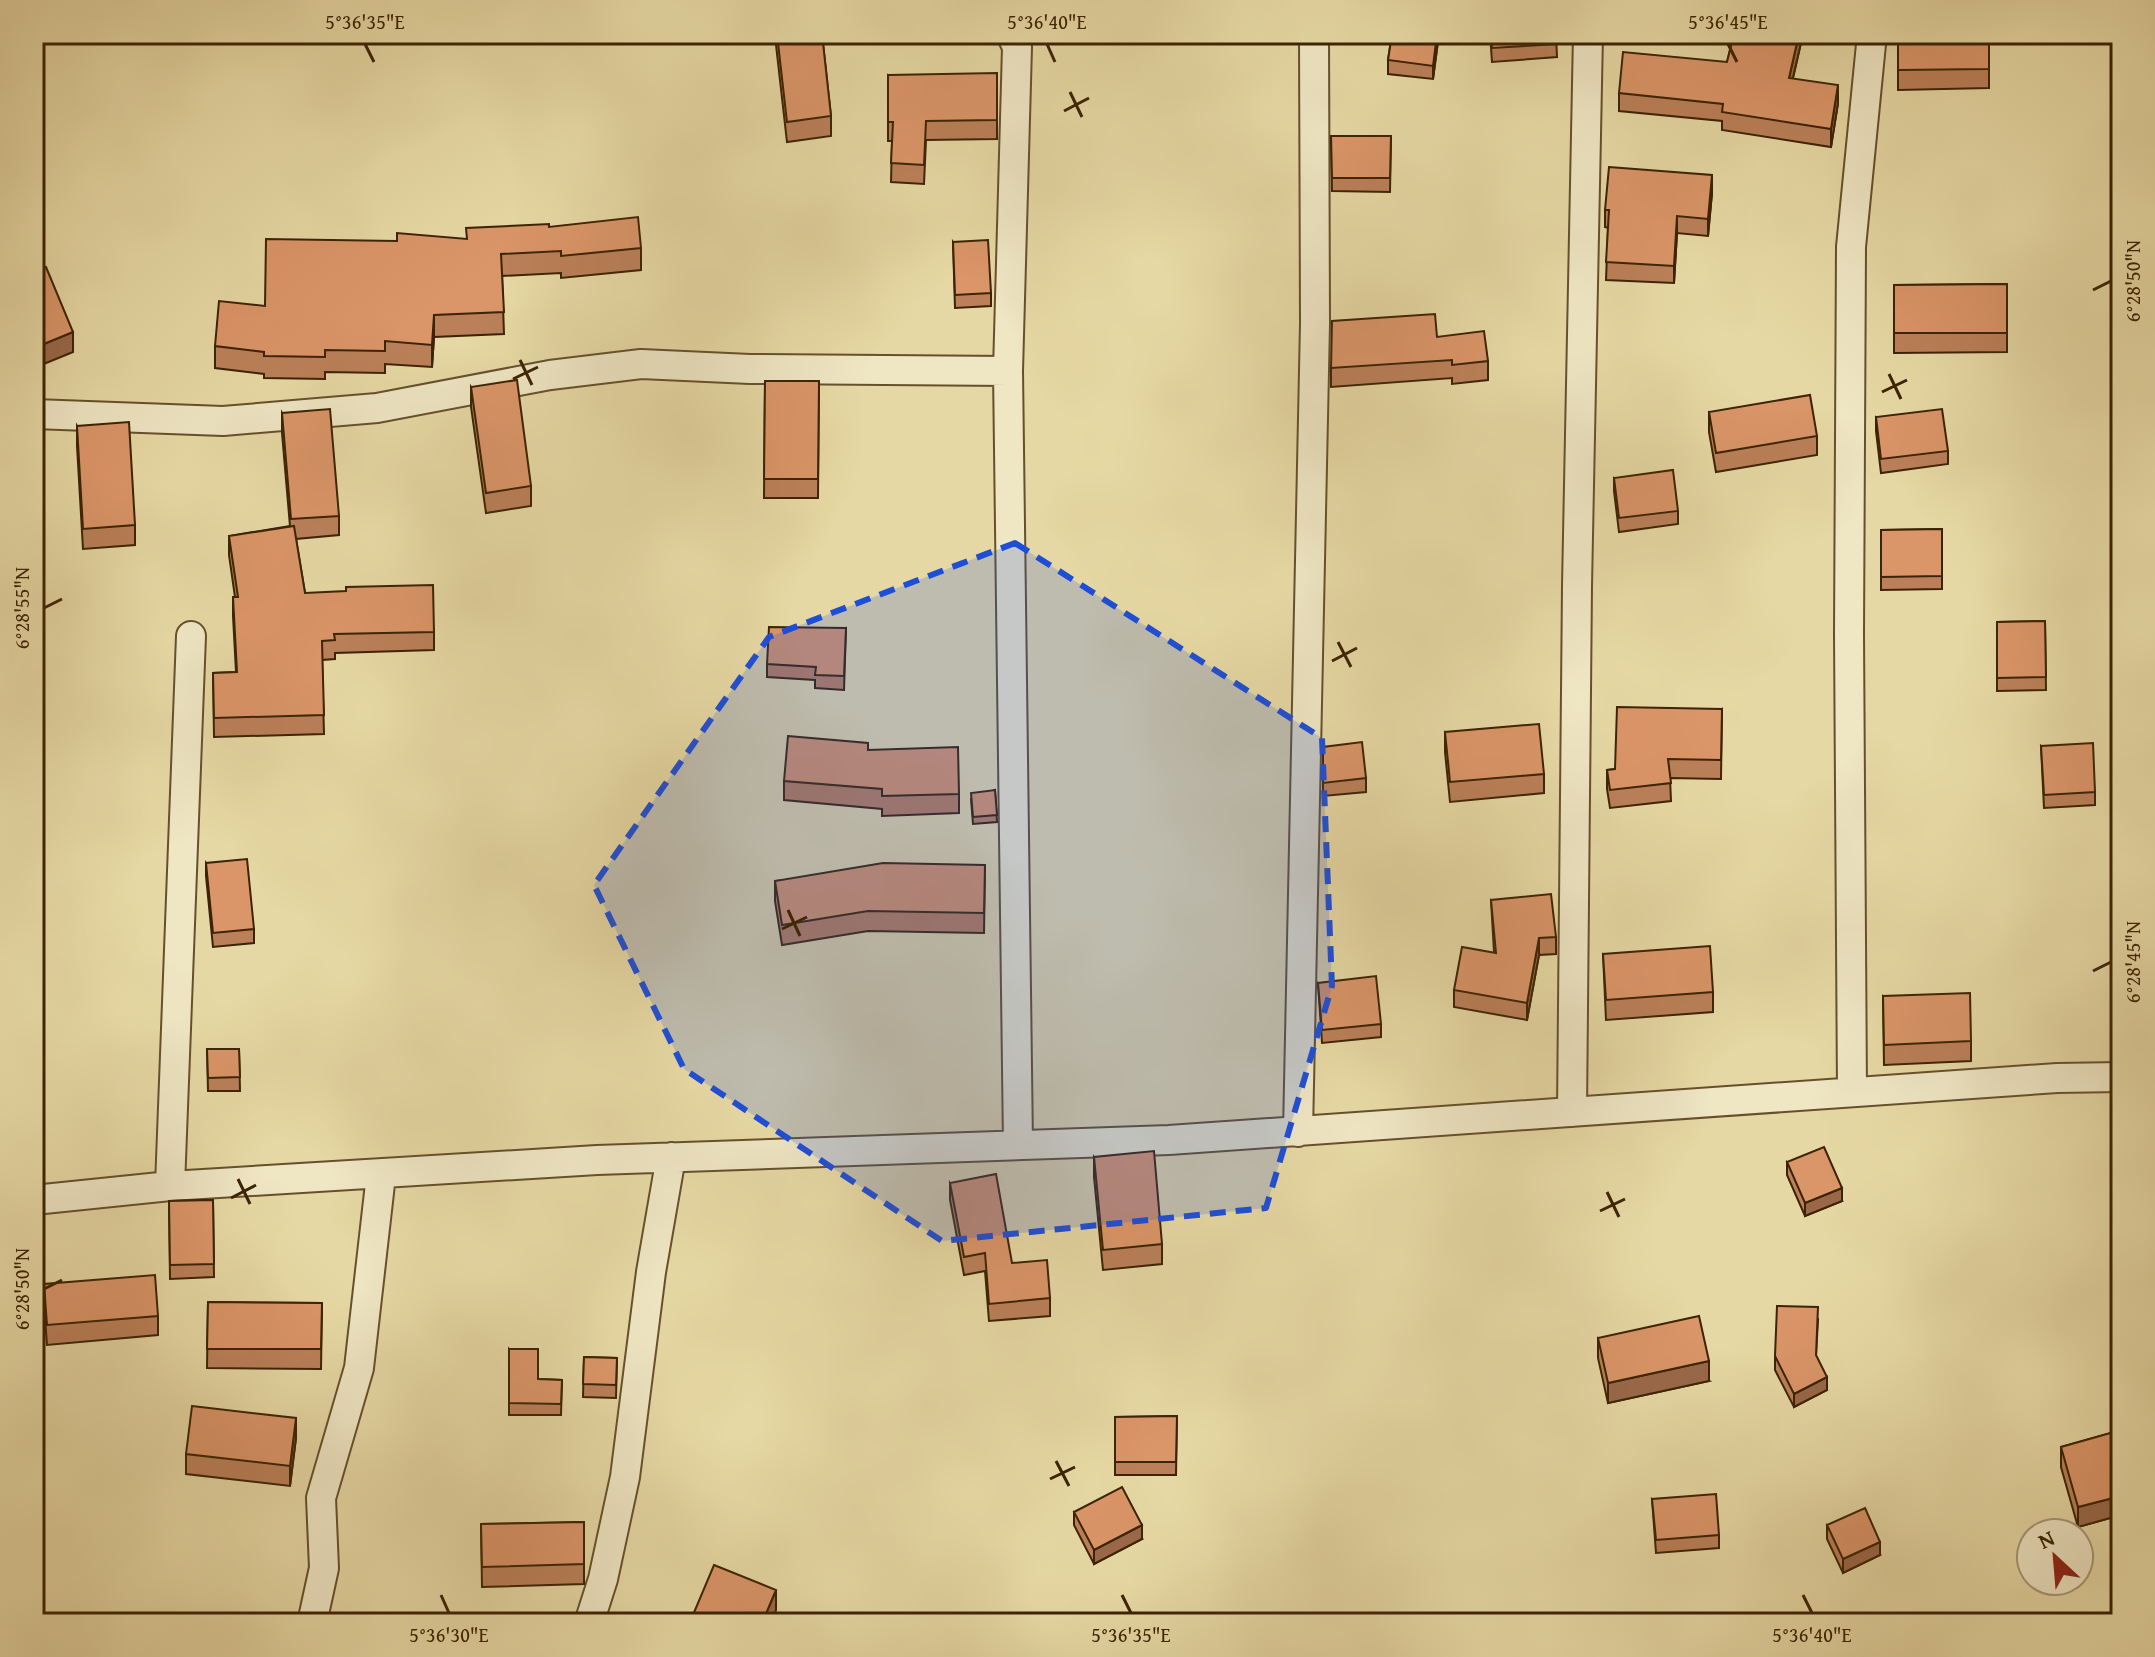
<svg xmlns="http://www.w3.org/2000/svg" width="2155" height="1657" font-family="'Gentium Book Plus',serif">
	<rect width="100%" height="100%" fill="#e6d8a4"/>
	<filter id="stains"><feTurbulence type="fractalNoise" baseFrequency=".0025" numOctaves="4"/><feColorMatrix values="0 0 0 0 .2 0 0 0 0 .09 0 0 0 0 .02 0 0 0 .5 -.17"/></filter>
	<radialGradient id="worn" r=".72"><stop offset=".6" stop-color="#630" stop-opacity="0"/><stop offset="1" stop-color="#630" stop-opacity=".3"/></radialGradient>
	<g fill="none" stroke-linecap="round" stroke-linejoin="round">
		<g stroke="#66502b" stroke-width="32">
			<path id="minor" d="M 1011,34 L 1017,47 L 1008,371 L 1018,1145
				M 34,414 L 223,421 L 377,408 L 550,375 L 641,364 L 750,369 L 1008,371
				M 1852,1092 L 1849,634 L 1851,247 L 1872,34
				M 1572,1112 L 1577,586 L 1588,34
				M 1298,1132 L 1315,323 L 1314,34
				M 170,1186 L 191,636
				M 34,1200 L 170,1186 L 597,1160 L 1169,1140 L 2057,1078 L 2121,1077
				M 312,1623 L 324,1568 L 321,1498 L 359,1368 L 381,1175
				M 589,1623 L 603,1579 L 625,1477 L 651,1272 L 671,1157"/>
		</g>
		<use href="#minor" stroke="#efe6c4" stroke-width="28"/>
	</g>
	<path fill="#bb8059" stroke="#3c2303" stroke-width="2" d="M 776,34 L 822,34 L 831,116 L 831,136 L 787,142 L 776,45 Z
		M 1392,34 L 1439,34 L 1433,79 L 1388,74 L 1388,60 Z
		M 1490,34 L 1556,34 L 1557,57 L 1492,62 Z
		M 1734,34 L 1803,34 L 1793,78 L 1838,103 L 1831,147 L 1722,130 L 1722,121 L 1619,111 L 1619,93 L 1727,62 Z
		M 1898,34 L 1989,34 L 1989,88 L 1898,90 Z
		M 888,75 L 997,120 L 997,139 L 926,140 L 924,184 L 891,182 L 892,141 L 888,141 Z
		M 1331,136 L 1391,136 L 1390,192 L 1332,191 Z
		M 1712,193 L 1708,236 L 1677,233 L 1674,283 L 1606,280 L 1608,228 L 1605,227 L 1605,210 Z
		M 549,227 L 641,248 L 641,270 L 561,278 L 561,273 L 502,276 L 504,334 L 434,337 L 432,367 L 385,364 L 385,373 L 325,372 L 325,379 L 264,378 L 264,374 L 215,368 L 215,346 L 265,306 L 397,241 L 466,239 Z
		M 953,242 L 991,293 L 991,306 L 955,308 Z
		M 2007,284 L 2007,352 L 1894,353 L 1894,285 Z
		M 1437,337 L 1488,361 L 1488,380 L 1452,384 L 1452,378 L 1331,387 L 1331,368 Z
		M 765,381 L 819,381 L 818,498 L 764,498 Z
		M 471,387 L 531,486 L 531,506 L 486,513 L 471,407 Z
		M 1709,412 L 1817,436 L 1817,455 L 1716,472 L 1709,432 Z
		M 282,413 L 339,516 L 339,535 L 296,539 L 305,593 L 434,632 L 434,650 L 335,653 L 335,659 L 322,660 L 324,734 L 214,737 L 213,673 L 236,672 L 233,616 L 233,597 L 235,597 L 229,555 L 229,536 L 290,526 L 282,433 Z
		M 1876,417 L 1948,451 L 1948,464 L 1881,473 L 1876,431 Z
		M 77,426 L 135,525 L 135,545 L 83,549 L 77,446 Z
		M 1614,478 L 1678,511 L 1678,524 L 1619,532 L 1614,491 Z
		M 1942,529 L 1942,589 L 1881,590 L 1881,530 Z
		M 2045,621 L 2046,690 L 1997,691 L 1997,622 Z
		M 846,628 L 844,690 L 815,688 L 815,680 L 767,677 L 767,664 Z
		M 1722,709 L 1721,779 L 1670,778 L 1671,801 L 1610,808 L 1607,789 L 1607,770 L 1615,769 Z
		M 1445,732 L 1544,774 L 1544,793 L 1450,802 L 1445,752 Z
		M 2041,746 L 2095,792 L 2095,805 L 2044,808 Z
		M 1323,747 L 1366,778 L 1366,792 L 1323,796 Z
		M 868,750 L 959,794 L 959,813 L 882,816 L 882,809 L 784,800 L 784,781 Z
		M 995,790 L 997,822 L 973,824 L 971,799 Z
		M 206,863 L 254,929 L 254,943 L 213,947 L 206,876 Z
		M 985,865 L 984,933 L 868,931 L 782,945 L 775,901 L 775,881 Z
		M 1491,900 L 1556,937 L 1556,954 L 1539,955 L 1527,1020 L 1454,1007 L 1454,990 L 1494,952 Z
		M 1603,954 L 1713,992 L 1713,1012 L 1606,1020 Z
		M 1318,983 L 1381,1024 L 1381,1037 L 1322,1043 Z
		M 1883,996 L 1971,1041 L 1971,1061 L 1884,1065 Z
		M 207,1049 L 239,1049 L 240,1091 L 208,1091 Z
		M 1094,1157 L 1162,1244 L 1162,1264 L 1103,1270 L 1094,1177 Z
		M 1787,1162 L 1842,1201 L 1805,1216 L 1787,1175 Z
		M 950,1183 L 1012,1263 L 1050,1298 L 1050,1316 L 989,1321 L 985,1271 L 964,1275 L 950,1200 Z
		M 213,1200 L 214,1277 L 170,1279 L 169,1201 Z
		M 44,1284 L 158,1316 L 158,1335 L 47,1345 L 44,1304 Z
		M 208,1302 L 322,1303 L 321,1369 L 207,1368 Z
		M 1818,1320 L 1816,1356 L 1827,1390 L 1794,1407 L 1775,1370 L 1775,1356 Z
		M 1598,1338 L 1709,1381 L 1608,1403 L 1598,1358 Z
		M 509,1349 L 538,1379 L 562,1380 L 561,1415 L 509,1415 Z
		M 584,1357 L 617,1358 L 616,1398 L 583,1397 Z
		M 1177,1416 L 1176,1475 L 1115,1475 L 1115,1417 Z
		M 2121,1430 L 2121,1515 L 2078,1527 L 2061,1467 L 2061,1447 Z
		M 296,1438 L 290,1486 L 186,1474 L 186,1454 Z
		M 1652,1499 L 1719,1535 L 1719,1548 L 1656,1553 Z
		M 1074,1512 L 1142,1539 L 1094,1564 L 1074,1525 Z
		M 584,1522 L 584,1584 L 482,1587 L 481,1524 Z
		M 1827,1525 L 1880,1555 L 1843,1573 L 1827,1539 Z"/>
	<path fill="#996849" stroke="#3c2303" stroke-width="2" d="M 1437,34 L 1439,34 L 1433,79 L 1433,66 Z
		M 1799,34 L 1803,34 L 1789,95 L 1789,78 Z
		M 1838,85 L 1838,103 L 1831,147 L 1831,129 Z
		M 1712,175 L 1712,193 L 1708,236 L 1708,219 Z
		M 1677,216 L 1677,233 L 1674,283 L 1674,266 Z
		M 434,315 L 434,337 L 432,367 L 432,345 Z
		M 73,332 L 73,352 L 34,368 L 34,348 Z
		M 1539,938 L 1539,955 L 1527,1020 L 1527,1003 Z
		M 1842,1188 L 1842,1201 L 1805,1216 L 1805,1203 Z
		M 1709,1361 L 1709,1381 L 1608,1403 L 1608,1383 Z
		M 1827,1377 L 1827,1390 L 1794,1407 L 1794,1394 Z
		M 296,1418 L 296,1438 L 290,1486 L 290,1466 Z
		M 2121,1496 L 2121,1515 L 2078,1527 L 2078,1507 Z
		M 1142,1525 L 1142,1539 L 1094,1564 L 1094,1550 Z
		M 1880,1542 L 1880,1555 L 1843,1573 L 1843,1559 Z
		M 776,1590 L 776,1610 L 771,1623 L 762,1623 Z"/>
	<path fill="#da9568" stroke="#3c2303" stroke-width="2" d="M 777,34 L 822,34 L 831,116 L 787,122 Z
		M 1392,34 L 1437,34 L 1433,66 L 1388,60 Z
		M 1491,34 L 1556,34 L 1557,44 L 1492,48 Z
		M 1734,34 L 1799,34 L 1789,78 L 1838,85 L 1831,129 L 1722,112 L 1723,104 L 1619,93 L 1623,52 L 1727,62 Z
		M 1898,34 L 1989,34 L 1989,69 L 1898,70 Z
		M 997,73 L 997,120 L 926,121 L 924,165 L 891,163 L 893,122 L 888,122 L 888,75 Z
		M 1331,136 L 1391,136 L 1390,178 L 1332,178 Z
		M 1609,167 L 1712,175 L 1708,219 L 1677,216 L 1674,266 L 1606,262 L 1609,210 L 1605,210 Z
		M 638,217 L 641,248 L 561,256 L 561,251 L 501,254 L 504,312 L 434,315 L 432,345 L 385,341 L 385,351 L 325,350 L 325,357 L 264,356 L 264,352 L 215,346 L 219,301 L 265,306 L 266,239 L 397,241 L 397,233 L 467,239 L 466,228 L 549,224 L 549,227 Z
		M 988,240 L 991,293 L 955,295 L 953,242 Z
		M 46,267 L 73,332 L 34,348 L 34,271 Z
		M 2007,284 L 2007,333 L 1894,333 L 1894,285 Z
		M 1435,314 L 1437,337 L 1484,331 L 1488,361 L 1452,365 L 1452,360 L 1331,368 L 1332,321 Z
		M 517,380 L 531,486 L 486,493 L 471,387 Z
		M 765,381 L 819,381 L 818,479 L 764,479 Z
		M 1810,395 L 1817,436 L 1716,453 L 1709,412 Z
		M 330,409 L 339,516 L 291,519 L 282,413 Z
		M 1942,409 L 1948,451 L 1881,459 L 1876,417 Z
		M 129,422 L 135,525 L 83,529 L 77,426 Z
		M 1673,470 L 1678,511 L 1619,518 L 1614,478 Z
		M 294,526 L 305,593 L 346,591 L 346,587 L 433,585 L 434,632 L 334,634 L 335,640 L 322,641 L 324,715 L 214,718 L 213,673 L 237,672 L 233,597 L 238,597 L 229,536 Z
		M 1942,529 L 1942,576 L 1881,577 L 1881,530 Z
		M 2045,621 L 2046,677 L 1997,678 L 1997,622 Z
		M 769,627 L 846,628 L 844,676 L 815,675 L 816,667 L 767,664 Z
		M 1617,707 L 1722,709 L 1721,760 L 1668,759 L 1671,783 L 1610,790 L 1607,770 L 1615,769 Z
		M 1539,724 L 1544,774 L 1450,782 L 1445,732 Z
		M 788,736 L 868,743 L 868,750 L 958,747 L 959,794 L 882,796 L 882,789 L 784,781 Z
		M 1362,742 L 1366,778 L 1323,783 L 1323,747 Z
		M 2093,743 L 2095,792 L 2044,795 L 2041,746 Z
		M 995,790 L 997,815 L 973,817 L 971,793 Z
		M 247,859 L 254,929 L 213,933 L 206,863 Z
		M 883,863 L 985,865 L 984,913 L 868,911 L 782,925 L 775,881 Z
		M 1551,894 L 1556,937 L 1539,938 L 1527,1003 L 1454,990 L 1462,947 L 1496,953 L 1491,900 Z
		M 1710,946 L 1713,992 L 1606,1000 L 1603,954 Z
		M 1376,976 L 1381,1024 L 1322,1030 L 1318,983 Z
		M 1970,993 L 1971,1041 L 1884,1045 L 1883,996 Z
		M 207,1049 L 239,1049 L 240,1077 L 208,1078 Z
		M 1824,1147 L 1842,1188 L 1805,1203 L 1787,1162 Z
		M 1154,1151 L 1162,1244 L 1103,1250 L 1094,1157 Z
		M 996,1174 L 1012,1263 L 1047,1260 L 1050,1298 L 989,1304 L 985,1253 L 964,1257 L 950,1183 Z
		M 213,1200 L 214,1264 L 170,1265 L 169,1201 Z
		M 155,1275 L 158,1316 L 47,1325 L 44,1284 Z
		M 208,1302 L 322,1303 L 321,1349 L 207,1349 Z
		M 1777,1306 L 1818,1307 L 1816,1355 L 1827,1377 L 1794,1394 L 1775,1356 Z
		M 1699,1316 L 1709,1361 L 1608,1383 L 1598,1338 Z
		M 509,1349 L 538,1349 L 538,1379 L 562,1380 L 561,1404 L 509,1403 Z
		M 584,1357 L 617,1358 L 616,1385 L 583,1384 Z
		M 192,1406 L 296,1418 L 290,1466 L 186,1454 Z
		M 1177,1416 L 1176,1462 L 1115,1462 L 1115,1417 Z
		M 2121,1430 L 2121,1496 L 2078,1507 L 2061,1447 Z
		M 1122,1487 L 1142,1525 L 1094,1550 L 1074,1512 Z
		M 1716,1494 L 1719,1535 L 1656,1540 L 1652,1499 Z
		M 1865,1508 L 1880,1542 L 1843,1559 L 1827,1525 Z
		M 584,1522 L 584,1564 L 482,1567 L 481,1524 Z
		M 714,1565 L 776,1590 L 762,1623 L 690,1622 Z
		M 163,1616 L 204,1623 L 162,1623 Z"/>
	<path fill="#1d4ed8" fill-opacity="0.2" stroke="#1d4ed8" stroke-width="6" stroke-dasharray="16 10" stroke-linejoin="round" d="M 1015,543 L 1322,738 L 1332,986 L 1266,1208 L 942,1241 L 684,1069 L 594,885 L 769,637 Z"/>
	<path fill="none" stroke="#3c2303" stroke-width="3" d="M 365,44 L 374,62M 1047,44 L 1055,62M 1728,44 L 1737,62M 1070,92 L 1082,117M 1064,111 L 1089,98M 2093,290 L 2111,281M 520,360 L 532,385M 1889,374 L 1901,399M 513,379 L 538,367M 1882,392 L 1907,380M 44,608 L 62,599M 1338,642 L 1351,667M 1332,661 L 1357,648M 788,910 L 800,936M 782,929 L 807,917M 2093,971 L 2111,962M 238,1179 L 250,1204M 1607,1192 L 1619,1217M 231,1198 L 256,1185M 1600,1211 L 1625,1199M 44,1289 L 62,1280M 1056,1461 L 1069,1486M 1050,1479 L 1075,1467M 441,1595 L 449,1613M 1122,1595 L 1131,1613M 1803,1595 L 1812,1613"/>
	<rect width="2155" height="1657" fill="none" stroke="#e6d8a4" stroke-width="88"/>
	<g transform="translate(2055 1557) rotate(334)"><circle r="38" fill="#efe6c4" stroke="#a79877" stroke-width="2"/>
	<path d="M0-6L14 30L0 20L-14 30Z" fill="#8f2418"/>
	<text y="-12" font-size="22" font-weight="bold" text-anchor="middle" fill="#3c2303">N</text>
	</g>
	<rect x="44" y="44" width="2067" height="1569" fill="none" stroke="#3c2303" stroke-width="3"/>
	<g font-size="20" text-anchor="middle" fill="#3c2303">
		<text x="365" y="29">5°36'35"E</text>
		<text x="1047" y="29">5°36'40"E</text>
		<text x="1728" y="29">5°36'45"E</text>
		<text transform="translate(2133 281) rotate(-90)" y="7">6°28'50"N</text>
		<text transform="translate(22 608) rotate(-90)" y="7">6°28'55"N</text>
		<text transform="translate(2133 962) rotate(-90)" y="7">6°28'45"N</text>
		<text transform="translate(22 1289) rotate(-90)" y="7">6°28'50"N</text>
		<text x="449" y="1642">5°36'30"E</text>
		<text x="1131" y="1642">5°36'35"E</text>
		<text x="1812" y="1642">5°36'40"E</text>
	</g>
	<rect width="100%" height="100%" filter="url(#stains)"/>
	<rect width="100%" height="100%" fill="url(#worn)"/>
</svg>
